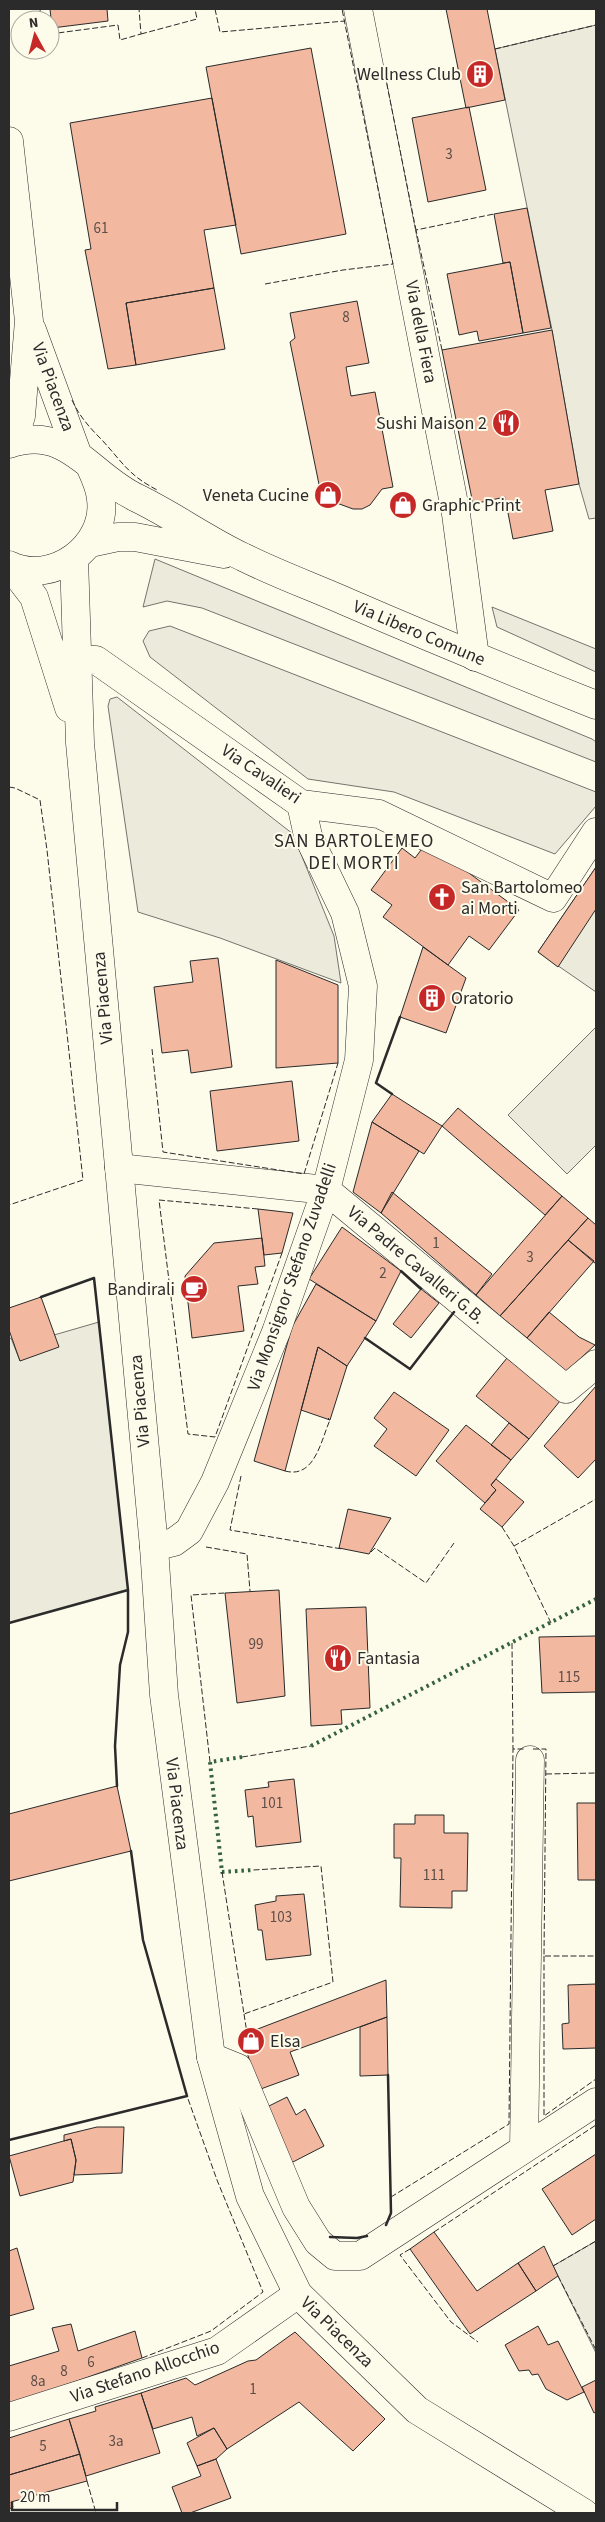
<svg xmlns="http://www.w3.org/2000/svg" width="605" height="2522" font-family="'Source Sans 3',sans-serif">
	<rect width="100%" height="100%" fill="#fdfbea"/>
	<path fill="#ecebdb" stroke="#74746e" d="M 596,25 L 596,518 L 589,519 L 579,484 L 552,330 L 495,49 Z
		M 155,559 L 592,739 L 596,742 L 596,762 L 202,608 L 167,601 L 143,607 Z
		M 492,607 L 596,649 L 596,672 L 497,627 Z
		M 170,626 L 596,792 L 596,806 L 555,854 L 394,792 L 308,779 L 150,657 L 143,641 L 149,631 Z
		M 117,697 L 293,834 L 334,936 L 341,983 L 220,938 L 138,912 L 108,706 L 110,699 Z
		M 596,867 L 596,992 L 538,952 Z
		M 596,1027 L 596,1145 L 567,1174 L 508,1115 Z
		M 99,1322 L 128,1590 L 9,1623 L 9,1339 L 11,1338 L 20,1361 L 54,1335 Z
		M 596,2241 L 596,2353 L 553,2266 Z"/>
	<path fill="#f2b8a0" stroke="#2b2b2b" d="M 50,9 L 107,9 L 108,21 L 52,28 Z
		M 446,9 L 487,9 L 505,100 L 466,108 Z
		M 311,48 L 346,234 L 241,254 L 206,67 Z
		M 212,98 L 236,225 L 204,230 L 214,288 L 126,303 L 136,365 L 108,369 L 85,250 L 91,249 L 70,123 Z
		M 469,107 L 486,190 L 428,202 L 412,118 Z
		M 527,208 L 551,328 L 523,333 L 510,262 L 503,263 L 494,214 Z
		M 510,262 L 523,333 L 479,341 L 477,331 L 459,335 L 447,274 Z
		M 214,288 L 225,349 L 136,365 L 126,303 Z
		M 357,301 L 369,363 L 346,367 L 351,396 L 375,392 L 393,487 L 382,489 L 370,505 L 362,509 L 353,509 L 334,502 L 323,504 L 290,342 L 295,338 L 290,313 Z
		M 552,330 L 579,484 L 545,490 L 553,531 L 513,539 L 505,497 L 473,504 L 442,350 Z
		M 427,842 L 519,910 L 489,950 L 469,936 L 448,965 L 383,917 L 392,905 L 371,890 L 402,848 L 415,858 Z
		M 596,867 L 596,909 L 558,967 L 538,952 Z
		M 423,947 L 466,978 L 446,1033 L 400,1017 Z
		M 218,958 L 232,1067 L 191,1073 L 188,1050 L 162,1053 L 154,987 L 193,982 L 190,961 Z
		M 276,960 L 338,985 L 338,1063 L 276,1068 Z
		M 292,1081 L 299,1141 L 217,1151 L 210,1091 Z
		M 392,1094 L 442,1126 L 424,1154 L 372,1122 Z
		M 458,1108 L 562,1196 L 545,1215 L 442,1126 Z
		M 372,1122 L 419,1151 L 381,1213 L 353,1192 Z
		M 392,1192 L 492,1274 L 476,1295 L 381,1213 Z
		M 562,1196 L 588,1218 L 500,1316 L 476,1295 Z
		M 258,1209 L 293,1213 L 282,1253 L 264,1255 Z
		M 588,1218 L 596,1225 L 596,1264 L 568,1240 Z
		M 342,1227 L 401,1271 L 376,1321 L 309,1279 Z
		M 262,1238 L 265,1266 L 255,1267 L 258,1284 L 238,1286 L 244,1331 L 192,1338 L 185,1276 L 214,1243 Z
		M 568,1240 L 594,1261 L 527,1338 L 500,1316 Z
		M 316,1284 L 376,1321 L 347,1366 L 318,1347 L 285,1471 L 254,1461 L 292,1327 Z
		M 421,1289 L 439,1303 L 411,1338 L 393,1324 Z
		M 41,1297 L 59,1347 L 20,1361 L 9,1330 L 9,1308 Z
		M 549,1312 L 579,1337 L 595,1345 L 566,1372 L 527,1338 Z
		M 318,1347 L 347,1366 L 330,1420 L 301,1410 Z
		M 507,1358 L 560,1401 L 529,1439 L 476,1396 Z
		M 596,1386 L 596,1459 L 578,1478 L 544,1446 Z
		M 394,1392 L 449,1430 L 416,1476 L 374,1446 L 387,1429 L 374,1418 Z
		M 509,1423 L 529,1439 L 511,1460 L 491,1445 Z
		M 466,1425 L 511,1460 L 491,1485 L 496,1490 L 485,1503 L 436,1461 Z
		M 496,1479 L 524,1502 L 502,1527 L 480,1509 L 496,1490 L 491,1485 Z
		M 348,1509 L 391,1518 L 369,1554 L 339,1548 Z
		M 279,1590 L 285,1696 L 237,1703 L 225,1593 Z
		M 366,1607 L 370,1708 L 341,1710 L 342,1724 L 311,1726 L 306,1609 Z
		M 596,1636 L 596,1692 L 542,1693 L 539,1637 Z
		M 294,1779 L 301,1842 L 256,1847 L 253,1816 L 248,1817 L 245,1790 L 269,1787 L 268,1782 Z
		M 117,1786 L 131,1851 L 9,1881 L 9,1814 Z
		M 577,1803 L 596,1803 L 596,1880 L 578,1880 Z
		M 415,1815 L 444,1815 L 444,1833 L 468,1833 L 467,1891 L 452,1891 L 452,1908 L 400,1907 L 401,1858 L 394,1858 L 394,1824 L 415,1824 Z
		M 304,1894 L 311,1955 L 266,1960 L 262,1930 L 258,1930 L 255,1905 L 276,1901 L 276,1896 Z
		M 386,1980 L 387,2017 L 290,2052 L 299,2075 L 258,2090 L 242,2035 Z
		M 596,1984 L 596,2048 L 563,2049 L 562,2024 L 569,2023 L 568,1985 Z
		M 387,2017 L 388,2075 L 360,2076 L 360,2027 Z
		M 287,2097 L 296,2115 L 305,2109 L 324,2146 L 291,2163 L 265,2108 Z
		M 97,2127 L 124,2127 L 122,2173 L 74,2175 L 76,2160 L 71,2139 L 64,2141 L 64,2135 Z
		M 71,2139 L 76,2160 L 73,2182 L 20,2196 L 9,2156 Z
		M 596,2154 L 596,2219 L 572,2235 L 542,2189 Z
		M 434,2232 L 477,2291 L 518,2263 L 536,2291 L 470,2334 L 410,2249 Z
		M 544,2246 L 558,2276 L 536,2291 L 518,2263 Z
		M 17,2248 L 34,2309 L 9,2316 L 9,2251 Z
		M 71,2324 L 78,2351 L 135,2331 L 142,2358 L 9,2405 L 9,2366 L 59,2351 L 52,2328 Z
		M 538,2326 L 548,2345 L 558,2341 L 584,2392 L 567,2400 L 546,2389 L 538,2374 L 532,2375 L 529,2370 L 519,2371 L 505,2345 Z
		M 295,2332 L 385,2419 L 353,2451 L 299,2402 L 227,2449 L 214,2428 L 197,2436 L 192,2417 L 153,2429 L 141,2393 L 186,2378 L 195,2385 L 248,2361 L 256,2360 Z
		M 596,2380 L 596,2412 L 594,2413 L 582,2387 Z
		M 141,2393 L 160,2453 L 86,2476 L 69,2419 L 96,2411 L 95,2407 Z
		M 69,2419 L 80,2454 L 9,2475 L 9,2438 Z
		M 214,2428 L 227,2449 L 216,2459 L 197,2466 L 187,2443 Z
		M 80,2454 L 87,2481 L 11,2502 L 13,2507 L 9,2509 L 9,2475 Z
		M 216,2459 L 231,2498 L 190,2513 L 182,2513 L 172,2487 L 201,2476 L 197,2466 Z"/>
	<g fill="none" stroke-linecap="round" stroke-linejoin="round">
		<g stroke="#2b2b2b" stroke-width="29">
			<path id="street" d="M 358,9 L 456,514 L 475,657
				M 78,659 L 96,660 L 301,804 L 379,814 L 553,898 L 596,832
				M 119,1168 L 326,1190 L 566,1389 L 596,1364
				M 154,1547 L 174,1542 L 189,1531 L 215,1482 L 276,1332 L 326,1190 L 359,1060 L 363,986 L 345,913 L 308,836 L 301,804
				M 211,2057 L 238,2068 L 296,2207 L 318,2242 L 335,2256 L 360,2256 L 596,2102
				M 524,2148 L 530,1760
				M 9,2417 L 217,2351 L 298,2294"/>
		</g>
		<g stroke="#2b2b2b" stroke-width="29">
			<path id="secondary" d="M 9,141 L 29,321 L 21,416 L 16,431 L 9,440
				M 32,330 L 77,453
				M 9,444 C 68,424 90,476 137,498 C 174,516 207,540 243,557 C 277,574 313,587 347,602 C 430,638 513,672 596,705
				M 90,543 L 118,537 L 135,537 L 224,554
				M 74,558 L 80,743 L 154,1547 L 164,1695 L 211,2057 L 250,2196 L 298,2294 L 417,2410 L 584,2513
				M 9,565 C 52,586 107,547 101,499 C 100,487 95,477 90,466
				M 11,567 L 34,597 L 69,708"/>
		</g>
		<use href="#street" stroke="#fdfbea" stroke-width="28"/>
		<use href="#secondary" stroke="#fdfbea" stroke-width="28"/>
		<path stroke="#34623c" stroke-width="4" stroke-dasharray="2.5 4" stroke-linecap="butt" d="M 311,1746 L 596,1599
			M 242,1757 L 210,1762 L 222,1872 L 253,1870"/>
		<path stroke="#2b2b2b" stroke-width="1" stroke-dasharray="6 2.5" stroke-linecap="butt" d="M 40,9 L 41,20
			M 215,9 L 220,32 L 345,21
			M 50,34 L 118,25 L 120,40 L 141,34 L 139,9
			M 141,34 L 197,19 L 195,9
			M 495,49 L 596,25
			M 385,75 L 416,230
			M 265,284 L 343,270 L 393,264 L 342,9
			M 442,350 L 416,230 L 494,214
			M 72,400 C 79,416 90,428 102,440 C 124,464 128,475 159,491
			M 9,787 L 15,788 L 40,800 L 47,850 L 83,1180 L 9,1205
			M 152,1049 L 163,1152 L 304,1174 L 338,1063
			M 258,1209 L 159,1200 L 188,1434 L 215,1437 L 282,1253
			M 285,1471 C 315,1479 321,1440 330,1420 L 328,1418
			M 241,1476 L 230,1530 L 342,1549
			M 502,1527 L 514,1546
			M 206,1547 L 247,1554 L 250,1591
			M 371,1552 L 375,1548 L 426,1583 L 454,1543
			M 551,1623 L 514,1546 L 596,1499
			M 512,1643 L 513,1749 L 526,1749
			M 533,1749 L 546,1749 L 544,1956 L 596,1956
			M 242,1757 L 311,1746
			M 210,1762 L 191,1595 L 225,1593
			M 546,1774 L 596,1773
			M 222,1872 L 244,2014 L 333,1982 L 321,1866 L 253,1870
			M 544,1956 L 544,2116 L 596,2079
			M 244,2014 L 247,2033
			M 391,2197 L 509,2124 L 513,1749
			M 434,2232 L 596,2125
			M 410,2249 L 400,2255 L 451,2322 L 478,2342
			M 553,2266 L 596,2241
			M 558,2276 L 596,2350
			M 142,2358 L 211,2331 L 263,2292 L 217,2180 L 187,2096
			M 87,2481 L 96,2513"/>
		<path stroke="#2b2b2b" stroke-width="2.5" d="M 392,1094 L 376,1083 L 400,1017
			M 401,1271 L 421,1289
			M 365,1338 L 410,1369 L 454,1312
			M 9,1623 L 128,1590 L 94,1278 L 41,1297
			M 117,1786 L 115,1746 L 120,1665 L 128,1632 L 128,1590
			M 9,2140 L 187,2096 L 143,1940 L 131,1851
			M 386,2225 L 391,2213 L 388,2075
			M 330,2237 L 357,2238 L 367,2236"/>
	</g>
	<defs>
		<g id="building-disc" transform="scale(1.4375)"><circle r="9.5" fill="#c62828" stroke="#fdfbea"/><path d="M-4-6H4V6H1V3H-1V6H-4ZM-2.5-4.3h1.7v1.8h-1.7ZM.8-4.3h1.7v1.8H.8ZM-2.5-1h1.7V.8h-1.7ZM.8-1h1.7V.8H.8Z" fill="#fff"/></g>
		<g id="restaurant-disc" transform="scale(1.4375)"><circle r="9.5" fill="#c62828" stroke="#fdfbea"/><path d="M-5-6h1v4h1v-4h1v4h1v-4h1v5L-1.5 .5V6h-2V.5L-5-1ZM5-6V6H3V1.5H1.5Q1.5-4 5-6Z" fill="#fff"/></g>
		<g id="shop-disc" transform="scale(1.4375)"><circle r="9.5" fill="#c62828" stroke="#fdfbea"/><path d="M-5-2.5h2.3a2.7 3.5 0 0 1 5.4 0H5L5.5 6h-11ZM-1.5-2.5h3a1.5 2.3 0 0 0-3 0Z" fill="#fff"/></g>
		<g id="church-disc" transform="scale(1.4375)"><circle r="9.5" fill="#c62828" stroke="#fdfbea"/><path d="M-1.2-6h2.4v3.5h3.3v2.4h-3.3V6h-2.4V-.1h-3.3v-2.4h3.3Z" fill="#fff"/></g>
		<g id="cafe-disc" transform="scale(1.4375)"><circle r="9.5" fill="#c62828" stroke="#fdfbea"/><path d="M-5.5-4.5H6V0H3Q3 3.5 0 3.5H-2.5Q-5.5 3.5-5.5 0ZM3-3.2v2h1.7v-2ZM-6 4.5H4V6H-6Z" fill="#fff"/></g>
	</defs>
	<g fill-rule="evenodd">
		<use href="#building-disc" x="480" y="74"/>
		<use href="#restaurant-disc" x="506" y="423"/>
		<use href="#shop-disc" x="328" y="495"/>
		<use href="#shop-disc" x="403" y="505"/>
		<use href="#church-disc" x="442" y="897"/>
		<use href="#building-disc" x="432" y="998"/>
		<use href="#cafe-disc" x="194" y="1289"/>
		<use href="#restaurant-disc" x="338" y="1658"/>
		<use href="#shop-disc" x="251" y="2041"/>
	</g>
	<g text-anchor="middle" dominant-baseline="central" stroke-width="4" stroke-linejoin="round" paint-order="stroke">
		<g font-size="15" fill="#5d4e48">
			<text x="449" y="154">3</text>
			<text x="101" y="228">61</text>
			<text x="346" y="317">8</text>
			<text x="436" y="1243">1</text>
			<text x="530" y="1257">3</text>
			<text x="383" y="1273">2</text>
			<text x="256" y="1644">99</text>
			<text x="569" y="1677">115</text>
			<text x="272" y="1803">101</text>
			<text x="434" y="1875">111</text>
			<text x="281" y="1917">103</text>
			<text x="91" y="2362">6</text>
			<text x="64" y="2371">8</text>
			<text x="38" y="2381">8a</text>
			<text x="253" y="2389">1</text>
			<text x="116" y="2441">3a</text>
			<text x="43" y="2446">5</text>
		</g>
		<g font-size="18" fill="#2b2b2b" stroke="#fdfbea" text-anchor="start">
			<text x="461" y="74" text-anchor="end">Wellness Club</text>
			<text x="487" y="423" text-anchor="end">Sushi Maison 2</text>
			<text x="309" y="495" text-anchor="end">Veneta Cucine</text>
			<text x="422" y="505">Graphic Print</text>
			<text x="461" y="887">San Bartolomeo<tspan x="461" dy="21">ai Morti</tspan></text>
			<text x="451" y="998">Oratorio</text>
			<text x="175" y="1289" text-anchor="end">Bandirali</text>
			<text x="357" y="1658">Fantasia</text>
			<text x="270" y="2041">Elsa</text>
		</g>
		<g font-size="18" fill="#2b2b2b" stroke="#fdfbea">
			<text transform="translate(421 332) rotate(79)">Via della Fiera</text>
			<text transform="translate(53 387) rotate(70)">Via Piacenza</text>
			<text transform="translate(419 633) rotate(23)">Via Libero Comune</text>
			<text transform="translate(261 774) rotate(34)">Via Cavalieri</text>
			<text transform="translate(103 998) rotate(-95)">Via Piacenza</text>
			<text transform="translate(416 1265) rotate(40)">Via Padre Cavalleri G.B.</text>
			<text transform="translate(292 1277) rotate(-71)">Via Monsignor Stefano Zuvadelli</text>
			<text transform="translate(140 1401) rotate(-95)">Via Piacenza</text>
			<text transform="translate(177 1804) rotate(83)">Via Piacenza</text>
			<text transform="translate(337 2332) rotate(44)">Via Piacenza</text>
			<text transform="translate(145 2372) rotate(-19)">Via Stefano Allocchio</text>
		</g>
		<g font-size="19" letter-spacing="1" fill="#2b2b2b" stroke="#fdfbea">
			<text x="354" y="841">SAN BARTOLEMEO<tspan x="354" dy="22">DEI MORTI</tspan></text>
		</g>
	</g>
	<rect width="605" height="2522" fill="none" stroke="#2b2b2b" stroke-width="20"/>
	<g transform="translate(35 35) rotate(353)"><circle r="24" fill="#fdfbea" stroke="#a9a89e"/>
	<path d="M0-4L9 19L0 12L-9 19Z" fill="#c62828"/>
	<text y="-8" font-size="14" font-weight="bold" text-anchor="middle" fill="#2b2b2b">N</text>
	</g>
	<path d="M12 2502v8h105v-8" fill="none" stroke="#2b2b2b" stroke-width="2.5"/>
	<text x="20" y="2502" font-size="15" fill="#2b2b2b" stroke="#fdfbea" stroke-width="4" paint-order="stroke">20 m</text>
</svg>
